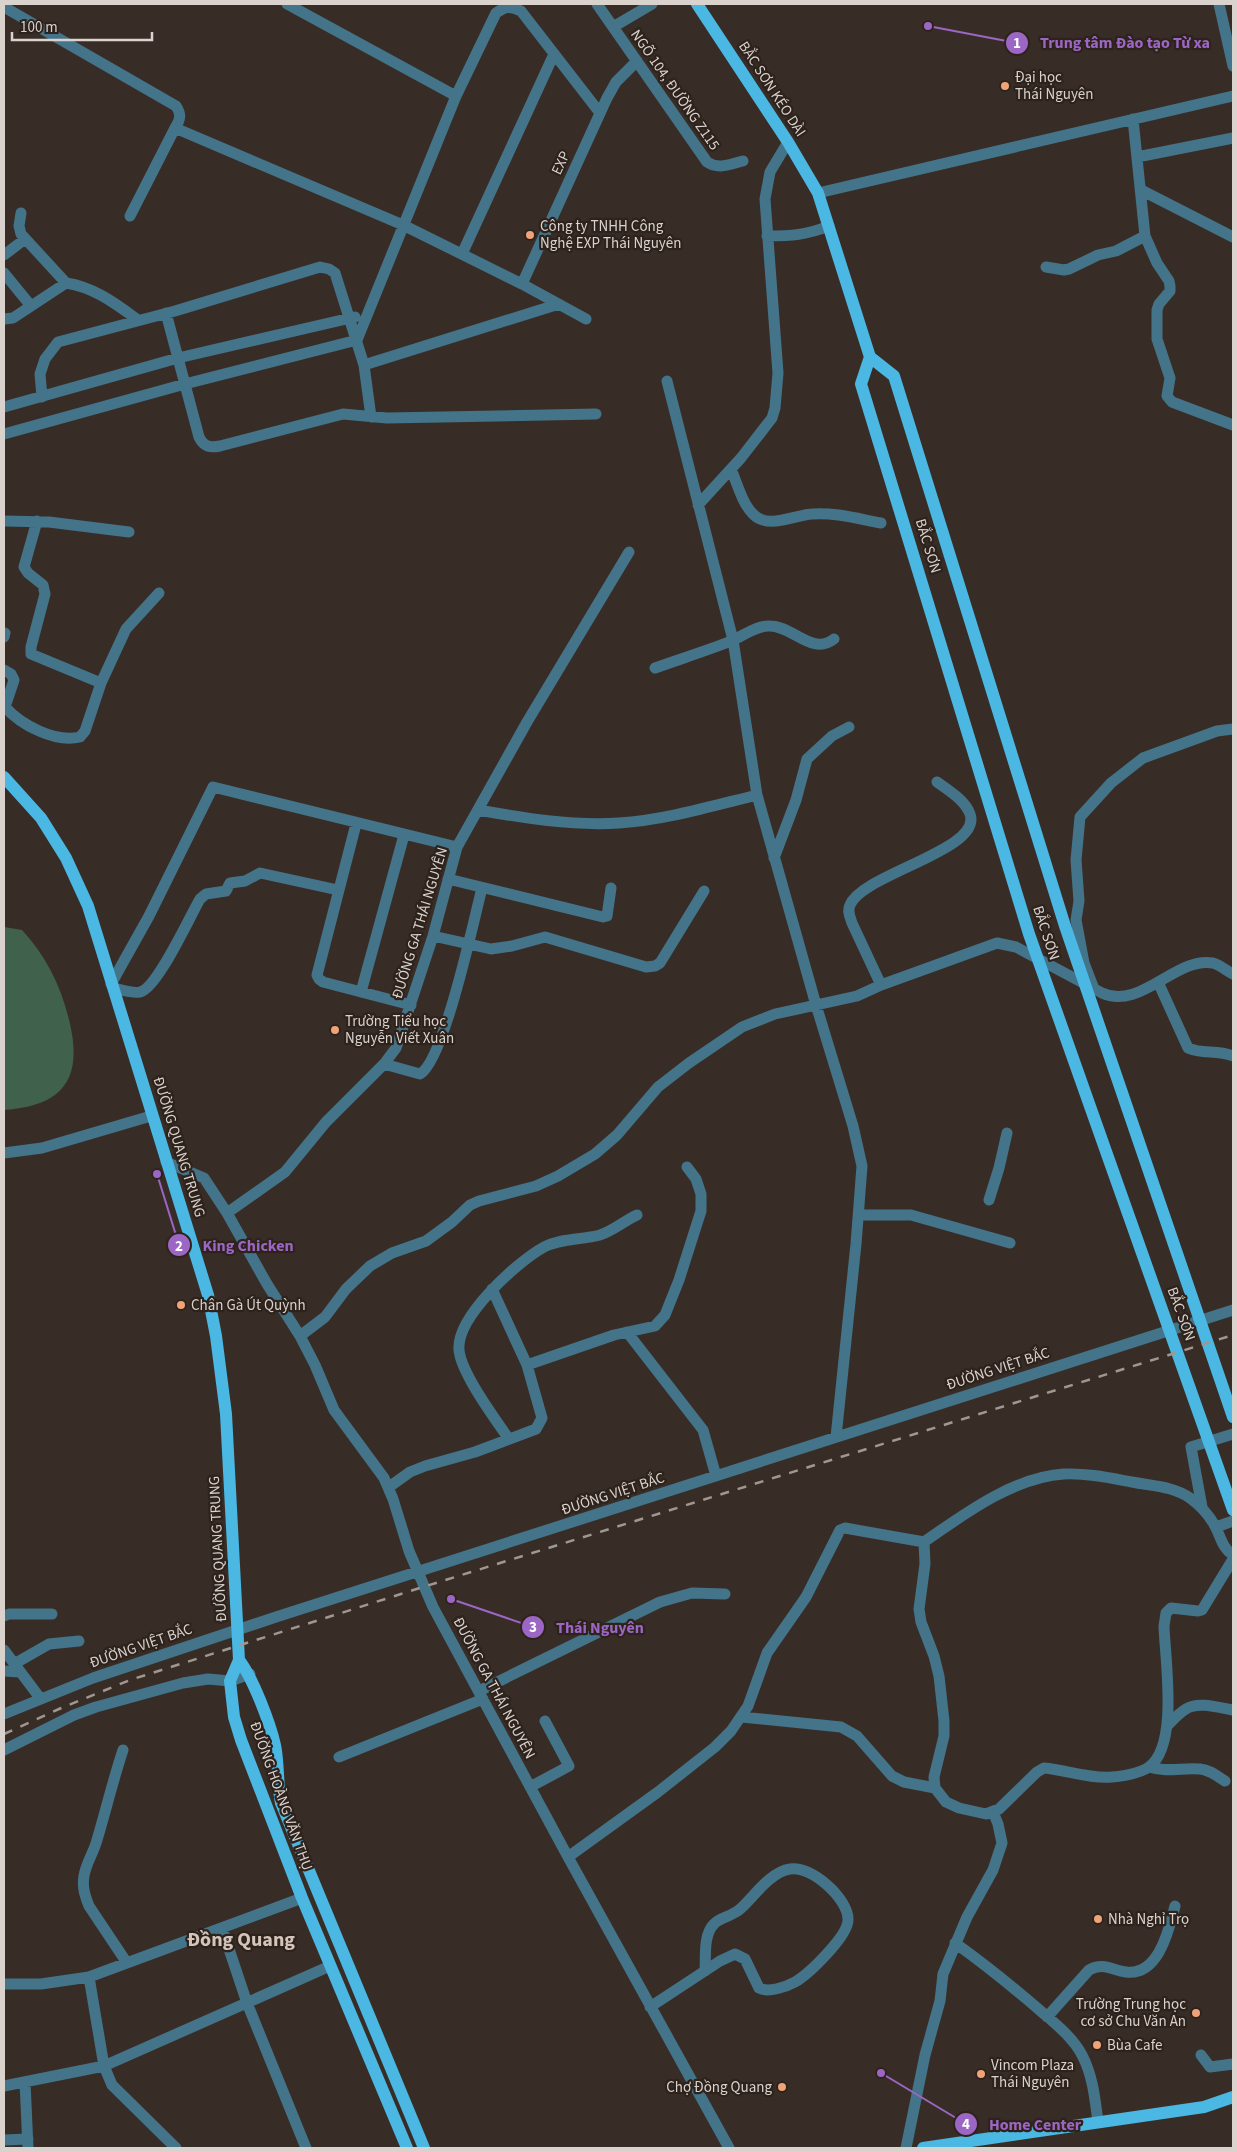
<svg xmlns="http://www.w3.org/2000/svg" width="1237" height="2152" font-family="'Source Sans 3',sans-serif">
	<rect width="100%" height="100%" fill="#382d26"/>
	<path fill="#40614c" d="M 4,927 L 22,930 C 47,957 62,988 70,1024 C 83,1081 61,1106 4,1110 Z"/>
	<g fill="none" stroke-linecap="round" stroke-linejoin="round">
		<path stroke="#447489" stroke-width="11" d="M 287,4 L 456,96
			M 597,4 L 707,162 C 719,170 730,164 743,161
			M 1219,4 L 1233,66
			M 4,7 L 176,106 C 182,115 180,120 175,128 L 403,225 L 522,284 L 586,319
			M 613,27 L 652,4
			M 1133,119 L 1145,236 L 1157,263 L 1169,281 L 1170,286 L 1170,291 L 1159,304 L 1157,310 L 1157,339 L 1170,378 L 1167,396 L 1172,402 L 1233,425
			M 1137,157 L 1233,138
			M 1141,190 L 1233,237
			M 818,193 L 1233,96
			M 21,213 L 19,226 L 21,234 L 66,283
			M 130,216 L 175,128
			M 767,236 C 792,236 806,235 829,226
			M 462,254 L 554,54
			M 4,255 L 25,239
			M 1046,267 L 1064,270 L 1069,269 L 1098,255 L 1116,251 L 1145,236
			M 4,273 L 31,306
			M 522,284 L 607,98 L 616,82 L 637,61
			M 166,313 L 199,437 C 204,447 210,448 220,446 L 343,414 L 387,418 L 596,414
			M 4,319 L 13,318 L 66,283 C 94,287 116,304 138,320
			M 357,340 L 456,96 L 496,13 C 506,6 510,6 521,11 L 600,113
			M 364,365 L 559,304
			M 667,381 L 733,640 L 757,795 L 816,1005 L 853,1126 L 862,1166 L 856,1244 L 836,1437
			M 42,397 L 40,374 L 45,359 L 58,342 L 175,311 L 320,267 L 329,269 L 335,273 L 364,365 L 371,417
			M 4,407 L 178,358 L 355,317
			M 4,434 L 185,384 L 357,340
			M 731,469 C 737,483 742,503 753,514 C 768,530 794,515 812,514 C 834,512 859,519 881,523
			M 698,505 L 741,458 L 772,418 L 775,408 L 778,373 L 765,199 L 770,172 L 788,142
			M 4,521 L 49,522 L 129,532
			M 37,521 L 24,567 L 28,573 L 43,585 L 45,594 L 31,647 L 31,654 L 101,683
			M 4,637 L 5,633
			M 655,668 C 680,659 706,651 731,641 C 743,636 757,625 770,626 C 793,626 812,656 834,639
			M 4,670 L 11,674 L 14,680 L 5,707 C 21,725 55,743 80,737 L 85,731 L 101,683 L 126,629 L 159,593
			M 478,810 C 524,818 571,826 619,823 C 665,820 712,806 757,795
			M 356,824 L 317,975 L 319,979 L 323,982 L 411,1005
			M 774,858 L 796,800 L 807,759 L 832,736 L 849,727
			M 448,879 L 603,917 L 607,916 L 611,888
			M 433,936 L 491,949 L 512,946 L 545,937 L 646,967 L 655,966 L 660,963 L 704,891
			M 1158,982 L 1188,1048 C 1203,1055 1216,1049 1233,1056
			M 111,984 L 149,916 L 213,787 L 457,847
			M 881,985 L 852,923 C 850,917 847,911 850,905 C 862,874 983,850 970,814 C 965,800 948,790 937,782
			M 113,988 C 120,989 132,994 140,992 C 157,989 190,916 200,899 L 206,894 L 226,891 L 230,883 L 245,881 L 260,873 L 338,890
			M 1094,989 L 1084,963 L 1076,920 L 1079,901 L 1076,860 L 1080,817 L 1111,783 L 1143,758 L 1217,731 L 1233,729
			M 361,992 L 404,835
			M 384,1064 L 420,1074 C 444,1061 474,919 482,888
			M 4,1153 L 42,1148 L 151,1116
			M 166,1162 L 204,1178 L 227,1213 L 267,1284 L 300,1336 L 315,1365 L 334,1410 L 384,1478 L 393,1499 L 409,1551 L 433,1607 L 568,1857 L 729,2148
			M 989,1200 L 999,1168 L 1007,1133
			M 227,1213 L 285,1172 L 326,1122 L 384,1064 L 396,1048 L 433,936 L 457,847 L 527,722 L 629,552
			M 859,1215 L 911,1215 L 1010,1243
			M 627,1332 L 703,1430 L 716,1476
			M 300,1336 L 325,1317 L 346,1289 L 370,1266 L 392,1253 L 426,1241 L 452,1222 L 470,1205 L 479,1201 L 536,1186 L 558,1176 L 595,1154 L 617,1135 L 658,1087 L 689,1063 L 742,1027 L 775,1014 L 857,996 L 881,985 L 997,943 L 1016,947 L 1102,993 C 1140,1011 1176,956 1213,963 C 1220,965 1227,971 1233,974
			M 527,1365 L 614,1335 L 655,1326 L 665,1315 L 679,1280 L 701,1211 L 701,1194 L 696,1179 L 687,1167
			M 509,1439 C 495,1419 461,1373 459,1350 C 456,1317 517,1262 544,1247 C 561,1238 581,1240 600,1235 C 613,1231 624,1221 637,1215
			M 389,1487 L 410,1472 L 425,1466 L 475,1452 L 536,1429 L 542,1418 L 527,1365 L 492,1289
			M 1202,1507 L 1191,1447 L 1233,1434
			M 1216,1527 L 1233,1521
			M 924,1542 L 925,1564 L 919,1609 L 921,1622 L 934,1656 L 939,1676 L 944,1721 L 944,1736 L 934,1777 L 935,1788 L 946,1802 L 959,1808 L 986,1814 L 999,1809 L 1037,1772 L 1044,1768 C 1066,1770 1090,1779 1112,1777 C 1123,1776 1140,1773 1149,1767 C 1179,1745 1165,1660 1164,1626 L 1166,1613 L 1171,1608 L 1198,1611 L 1202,1610 L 1233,1559
			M 4,1616 L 9,1614 L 52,1614
			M 4,1650 L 40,1698
			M 14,1664 L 49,1644 L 79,1641
			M 4,1671 L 20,1672
			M 479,1691 L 660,1602 L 692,1593 L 725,1594
			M 4,1714 L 93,1678 L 276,1617 L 1233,1310
			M 742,1717 L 841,1727 L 857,1736 L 892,1776 L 904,1782 L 935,1788
			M 1168,1725 C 1173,1720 1179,1713 1186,1709 C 1198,1701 1220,1708 1233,1710
			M 4,1750 L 74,1715 L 96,1707 L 183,1683 L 208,1679 L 230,1681 L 250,1674
			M 123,1750 C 113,1780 106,1810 97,1840 C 94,1852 86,1863 84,1876 C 82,1887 85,1896 89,1906 L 127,1963
			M 339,1757 L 483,1699
			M 1149,1767 C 1169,1773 1182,1767 1200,1769 C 1210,1770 1217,1776 1225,1781
			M 530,1787 L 569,1766 L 545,1721
			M 568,1857 L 658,1792 L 715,1747 L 731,1731 L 748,1706 L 767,1653 L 806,1597 L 840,1530 L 845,1528 L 924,1542 C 964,1514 1014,1477 1064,1474 C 1087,1473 1110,1478 1132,1482 C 1152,1486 1173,1486 1190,1498 C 1201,1506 1209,1515 1215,1526 C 1221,1537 1222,1548 1233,1555
			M 222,1928 L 247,2003 L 306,2148
			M 955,1943 C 986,1965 1014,1988 1043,2013 C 1057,2025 1073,2038 1082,2055 C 1093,2076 1095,2099 1098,2122
			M 89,1977 L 104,2066 L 112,2085 L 176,2148
			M 4,1984 L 41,1984 L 89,1977 L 302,1898
			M 650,2007 L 720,1961 L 735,1954 L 745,1959 L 759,1988 C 768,1993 786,1987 795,1982 C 809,1974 848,1936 848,1920 C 849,1899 811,1865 790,1869 C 775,1871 761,1887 751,1898 C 746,1903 741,1910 734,1913 C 728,1917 719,1918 714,1924 C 703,1935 706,1957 705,1971
			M 1047,2017 L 1089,1970 C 1103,1962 1112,1970 1126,1972 C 1159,1976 1169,1929 1175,1906
			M 1201,2055 L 1210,2067 L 1233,2064
			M 25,2082 L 28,2148
			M 4,2086 L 104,2066 L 330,1966
			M 4,2140 L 28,2139
			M 906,2148 L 925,2055 L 940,2001 L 943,1974 L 967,1917 L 993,1870 L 1002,1843 L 998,1824 L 993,1812"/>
		<path stroke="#4bb7e3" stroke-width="12" d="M 697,4 L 788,142 L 818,193 L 870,357 L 894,376 L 1065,926 L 1233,1417
			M 870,357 L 861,384 L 1029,934 L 1233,1510
			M 4,777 L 41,818 L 66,858 L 88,906 L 208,1295 L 216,1336 L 226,1414 L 239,1660 C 253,1678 270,1723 275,1745 C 279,1765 277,1783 281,1803 L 424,2148
			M 239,1660 L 230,1681 L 234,1717 L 241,1740 L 302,1898 L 407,2148
			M 923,2148 L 1204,2107 L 1233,2097"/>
		<path stroke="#a09791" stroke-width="2.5" stroke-dasharray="9 9" stroke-linecap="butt" d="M 4,1734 L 59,1709 L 130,1680 L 423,1587 L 1233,1335"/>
	</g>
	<g fill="#f0a378" stroke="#2e231c" stroke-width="2">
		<circle cx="1005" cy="86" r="5"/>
		<circle cx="530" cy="235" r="5"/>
		<circle cx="335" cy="1030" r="5"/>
		<circle cx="181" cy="1305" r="5"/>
		<circle cx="1098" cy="1919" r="5"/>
		<circle cx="1196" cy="2013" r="5"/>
		<circle cx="1097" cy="2045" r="5"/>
		<circle cx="981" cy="2074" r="5"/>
		<circle cx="782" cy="2087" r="5"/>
	</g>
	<g text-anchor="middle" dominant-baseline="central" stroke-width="4.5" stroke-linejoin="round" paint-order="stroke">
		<g font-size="15" fill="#d9d2cd" stroke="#2e231c" text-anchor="start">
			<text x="1015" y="77">Đại học<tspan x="1015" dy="17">Thái Nguyên</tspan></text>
			<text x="540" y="226">Công ty TNHH Công<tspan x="540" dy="17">Nghệ EXP Thái Nguyên</tspan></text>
			<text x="345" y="1021">Trường Tiểu học<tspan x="345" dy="17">Nguyễn Viết Xuân</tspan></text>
			<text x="191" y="1305">Chân Gà Út Quỳnh</text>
			<text x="1108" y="1919">Nhà Nghỉ Trọ</text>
			<text x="1186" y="2004" text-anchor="end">Trường Trung học<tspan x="1186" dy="17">cơ sở Chu Văn An</tspan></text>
			<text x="1107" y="2045">Bùa Cafe</text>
			<text x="991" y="2065">Vincom Plaza<tspan x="991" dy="17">Thái Nguyên</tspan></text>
			<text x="772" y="2087" text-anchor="end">Chợ Đồng Quang</text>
		</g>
		<g font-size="15" fill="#d9d2cd" stroke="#2e231c">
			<text transform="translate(772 89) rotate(57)">BẮC SƠN KÉO DÀI</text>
			<text transform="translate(675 90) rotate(55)">NGÕ 104, ĐƯỜNG Z115</text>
			<text transform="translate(561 163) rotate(-65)">EXP</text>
			<text transform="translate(928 546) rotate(73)">BẮC SƠN</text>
			<text transform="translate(420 923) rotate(-73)">ĐƯỜNG GA THÁI NGUYÊN</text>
			<text transform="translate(1046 933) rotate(72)">BẮC SƠN</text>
			<text transform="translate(179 1147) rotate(73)">ĐƯỜNG QUANG TRUNG</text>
			<text transform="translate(1181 1314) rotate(70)">BẮC SƠN</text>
			<text transform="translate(998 1369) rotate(-18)">ĐƯỜNG VIỆT BẮC</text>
			<text transform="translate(613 1494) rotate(-18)">ĐƯỜNG VIỆT BẮC</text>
			<text transform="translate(218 1549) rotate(-93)">ĐƯỜNG QUANG TRUNG</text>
			<text transform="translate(141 1646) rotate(-19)">ĐƯỜNG VIỆT BẮC</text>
			<text transform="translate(494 1688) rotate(62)">ĐƯỜNG GA THÁI NGUYÊN</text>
			<text transform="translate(281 1796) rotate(70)">ĐƯỜNG HOÀNG VĂN THỤ</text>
		</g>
		<g font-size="20" font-weight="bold" fill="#d3c5bc" stroke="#2e231c">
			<text x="241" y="1940">Đồng Quang</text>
		</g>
	</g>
	<path fill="none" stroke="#9c66c4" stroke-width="2" d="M928 26L1017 43M157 1174L179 1245M451 1599L533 1627M881 2073L966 2124"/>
	<g fill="#9c66c4" stroke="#2e231c" stroke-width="2">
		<circle cx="928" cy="26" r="5"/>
		<circle cx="157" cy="1174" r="5"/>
		<circle cx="451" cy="1599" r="5"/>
		<circle cx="881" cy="2073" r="5"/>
		<circle cx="1017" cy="43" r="12"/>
		<circle cx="179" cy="1245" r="12"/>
		<circle cx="533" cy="1627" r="12"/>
		<circle cx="966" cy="2124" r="12"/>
	</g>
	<g font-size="15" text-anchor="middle" font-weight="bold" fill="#fff">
		<text x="1017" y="48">1</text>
		<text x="179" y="1251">2</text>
		<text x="533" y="1632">3</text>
		<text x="966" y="2129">4</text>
	</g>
	<g font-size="16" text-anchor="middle" font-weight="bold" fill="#9c66c4" stroke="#2e231c" stroke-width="4.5" stroke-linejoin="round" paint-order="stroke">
		<text x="1125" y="48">Trung tâm Đào tạo Từ xa</text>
		<text x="248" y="1251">King Chicken</text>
		<text x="600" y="1633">Thái Nguyên</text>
		<text x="1035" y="2130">Home Center</text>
	</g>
	<rect width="1237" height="2152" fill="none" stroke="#d9d2cd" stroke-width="10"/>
	<path d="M12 32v8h140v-8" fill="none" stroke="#d9d2cd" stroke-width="2.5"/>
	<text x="20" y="32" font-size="15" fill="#d9d2cd" stroke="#2e231c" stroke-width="4" paint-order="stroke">100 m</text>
</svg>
